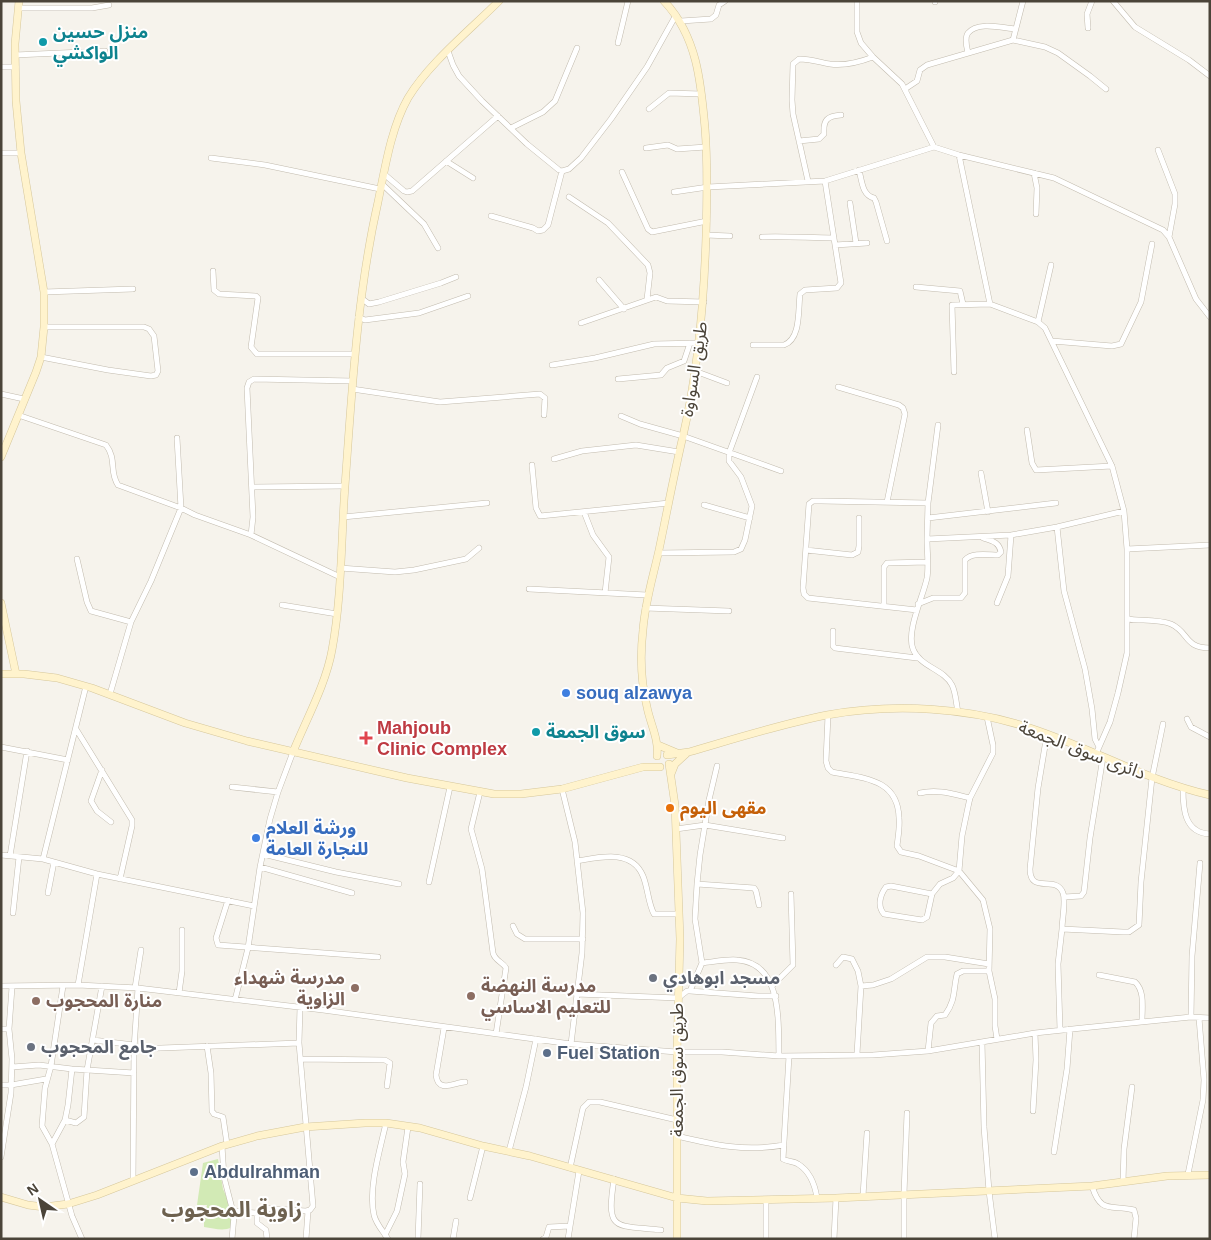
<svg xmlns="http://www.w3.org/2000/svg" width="1211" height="1240" font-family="Arial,'Noto Sans Arabic',sans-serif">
	<rect width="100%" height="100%" fill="#f6f3ec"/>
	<path fill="#d2eab5" d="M 218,1159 L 223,1189 L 232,1209 L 232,1227 C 223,1232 214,1228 204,1227 L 204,1217 L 207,1205 L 197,1205 L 203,1163 Z"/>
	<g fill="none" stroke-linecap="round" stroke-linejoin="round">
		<g stroke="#c2bbae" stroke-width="6">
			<path id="street" d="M 857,1 L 857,32 L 861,43 L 873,57 L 902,84 L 934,147
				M 1113,1 L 1135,27 L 1189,60 L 1210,76
				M 935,2 L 935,1
				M 19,8 L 92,8 L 109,5
				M 681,21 L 711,19 L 716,15 L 719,5 L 725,1
				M 1088,28 L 1087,14 L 1092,1
				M 1013,40 L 1023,1
				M 618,43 L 628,1
				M 448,51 L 453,65 L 459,76 L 482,101 L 527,144 L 559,170 L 562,171 L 569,169 L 581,158 L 611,119 L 647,67 L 676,15
				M 968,53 C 967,48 964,38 968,33 C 978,21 1002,28 1015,29
				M 15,55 L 105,51
				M 1,67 L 16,67
				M 905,89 L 917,81 L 920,70 L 927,65 L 1013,40 L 1045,47 L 1058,53 L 1090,76 L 1106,89
				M 649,109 L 669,93 L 701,94
				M 511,128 L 543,112 L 555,101 L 577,48
				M 799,141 L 819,139 L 824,134 C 823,120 827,116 841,115
				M 646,148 L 668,145 L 677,149 L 706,147
				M 1158,150 L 1175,194 L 1175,204 L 1169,237
				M 1,153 L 21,153
				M 959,155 L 990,304 L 1038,322 L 1045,328 L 1112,466 L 1124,511 L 1127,549 L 1127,653 L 1118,693 L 1110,722 L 1096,754
				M 211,158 L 265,165 L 380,189
				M 446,161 L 473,178
				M 859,170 C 862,181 862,195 874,198 L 876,202 L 887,241
				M 622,172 L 648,229 L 652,232 L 707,221
				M 1034,173 L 1037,188 L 1036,214
				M 384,174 L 404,191 L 407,192 L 412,191 L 498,116
				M 808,181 L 793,114 L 792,100 L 793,64 L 799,59 C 810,59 819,62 830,64 C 845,66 860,62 873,57
				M 382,184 L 424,224 L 438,248
				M 674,192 L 708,187 L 825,181 L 934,147 L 959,155 L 1054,178 L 1163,230 L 1169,237 L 1196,299 L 1210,317
				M 569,197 L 608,223 L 648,265 L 650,273 L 647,299
				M 850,203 L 856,243
				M 491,216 L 533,228 L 538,231 L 543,230 L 548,225 L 562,171
				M 706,235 L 730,236
				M 762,237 C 786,236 810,238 834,238
				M 835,245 L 867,243
				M 213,271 L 214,290 L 219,294 L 256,296 L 258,298 L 251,347 L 257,354 L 355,354
				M 599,280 L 624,309
				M 916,287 L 960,291 L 963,304
				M 44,292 L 133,289
				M 361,298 L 369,304 L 379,302 L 441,283 L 456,277
				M 358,317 L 365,320 L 419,313 L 468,296
				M 1038,322 L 1051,265
				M 581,323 L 656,297 L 667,301 L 704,302
				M 1052,341 L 1112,346 L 1121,344 L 1141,302 L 1152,244
				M 753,345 L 784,345 C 801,339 798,310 800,294 L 805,290 L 837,288 L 841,283 L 825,181
				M 41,357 L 108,370 L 151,376 L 156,375 L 158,371 L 154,336 L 149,329 L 144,327 L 44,327
				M 552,365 L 595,358 L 654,344 L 699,343
				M 695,371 L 727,383
				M 954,372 L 952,305 L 990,304
				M 618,379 L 661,375 L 667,368 L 684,361 L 690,343
				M 838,387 L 899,405 L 903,408 L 905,414 L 887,502
				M 352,389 L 440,402 L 540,394 L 545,398 L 544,415
				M 1,394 L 24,399
				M 18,415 L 106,445 C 117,459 109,472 118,485 L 181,508 L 177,438
				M 621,416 L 640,424 L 683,436 L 781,471
				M 1027,430 L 1032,463 L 1036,470 L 1112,466
				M 554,459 L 582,451 L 636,445 L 679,452
				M 532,465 L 536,508 L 540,516 L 669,503
				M 981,473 L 988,512
				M 252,487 L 345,486
				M 704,505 L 750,518
				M 584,512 L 593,535 L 609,557 L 605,593
				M 343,517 L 487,503
				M 928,518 L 1056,503
				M 1057,527 L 1064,591 L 1085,669 L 1092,709 L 1095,739 L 1099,747
				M 251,535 L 340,577
				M 927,539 L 928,503 L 938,425
				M 1127,549 L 1210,545
				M 806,550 L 852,555 L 858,552 L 859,546 L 859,518
				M 658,553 L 734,552 L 741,549 L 745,540 L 752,506 L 741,477 L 729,461 L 729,453 L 757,377
				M 77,559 L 87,602 L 91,611 L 131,622
				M 340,568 L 395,572 L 414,570 L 466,559 L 479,548
				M 529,589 L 647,595
				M 997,603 L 1008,576 L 1011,535
				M 918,604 L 933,598 L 961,598 L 965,593 L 965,560 C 972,552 988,555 998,555 L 1001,552 C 999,542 992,541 983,538
				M 282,605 L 337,614
				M 884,606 L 884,567 L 887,563 L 927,562
				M 645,608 L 729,611
				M 917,610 L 808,598 L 804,594 L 803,588 L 809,504 L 813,501 L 821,501 L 928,503
				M 1127,619 C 1141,621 1158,619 1171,624 C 1189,632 1184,648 1210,648
				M 833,631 L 833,646 L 835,648 L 917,658
				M 110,694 L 131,622 L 151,581 L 181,508 L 195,515 L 251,535 L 253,517 L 247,388 L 249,382 L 254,379 L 353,381
				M 958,712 C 956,703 956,693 952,685 C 944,669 920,667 913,649 C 906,631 923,597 927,578 C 929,566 927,552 927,539 L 1011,535 L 1057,527 L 1124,511
				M 828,715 L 826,761 L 828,768 L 832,772 C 862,778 898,778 899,818 C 900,827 898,837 897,846 L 901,852 L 919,856 L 959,871 L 983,900 L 990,929 L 989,971 L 995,999 L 995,1026 L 997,1039
				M 1187,719 L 1191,727 L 1210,737
				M 76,729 L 132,820 L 132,826 L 120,879
				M 1047,734 L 1038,788 L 1030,869 C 1030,895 1056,874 1063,893 C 1066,901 1062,920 1062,929 L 1123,932 L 1129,932 L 1139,925 L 1141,882 L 1152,778 L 1163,724
				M 1,747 L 68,760
				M 717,766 L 709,800 L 700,855 L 697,884 L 695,919 L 702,963 C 713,962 726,959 737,960 C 783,963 778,1023 779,1056
				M 102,770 L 91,801 L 97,811 L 111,822
				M 232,787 L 278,792
				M 562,789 L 575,842 L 583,913 L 582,953 L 571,1044
				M 1183,789 C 1183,808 1184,833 1210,834
				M 480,792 L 471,829 L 482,869 L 493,953 C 495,961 503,962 506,968 L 496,1034
				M 920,793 C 938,789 953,794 970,798
				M 676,829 L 705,825 L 783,838
				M 263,854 L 336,872 L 399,884
				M 1,855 L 43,859 L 97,874 L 254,906
				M 10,856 L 27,751
				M 43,859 L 86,686
				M 577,861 C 600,857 632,849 643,876 C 648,888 648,903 654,914 L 679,914
				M 260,867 L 352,893
				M 429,882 L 450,787
				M 697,884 L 754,888 L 756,891 L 759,905
				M 891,886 L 932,894 L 927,917 L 922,920 L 884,914 C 877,906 880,895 886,887 Z
				M 48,893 L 54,862
				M 932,894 L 940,884 L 953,878 L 959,871 L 962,836 L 968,807 L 970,798 L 993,753 L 993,745 L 987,717
				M 1064,897 L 1081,896 L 1084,892 L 1090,838 L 1103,757
				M 228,900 L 216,938 L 218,945 L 378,957
				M 13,913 L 19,857
				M 513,926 L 517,934 L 525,939 L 583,939
				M 836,965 L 843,957 L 852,959 L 858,971 L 861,986
				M 1099,975 L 1135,982 C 1145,991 1142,1008 1142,1021
				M 78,985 L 97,874
				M 1,986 L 78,985 L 138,988 L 323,1010 L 571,1044 L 677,1052 L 722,1052 L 779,1056 L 873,1055 L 928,1051 L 1035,1033 L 1082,1028 L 1191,1017 L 1210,1018
				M 772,986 L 793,965 L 791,894
				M 135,988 L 141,950
				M 690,991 L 758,996 L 776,996
				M 179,993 L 182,971 L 182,930
				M 576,994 L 678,998 L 687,991 L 690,991 L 702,963
				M 235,1000 L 248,948 L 260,867 L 270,819 L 278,792 L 293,752
				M 1191,1017 L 1192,956 L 1200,863
				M 444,1028 L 436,1075 C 438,1094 455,1082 465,1082
				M 1,1029 L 9,1029
				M 1060,1030 L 1058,964 L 1062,929
				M 93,1040 L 134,1045
				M 982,1042 L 984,1127 L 989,1191 L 995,1239
				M 299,1043 L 300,1007
				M 207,1046 L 211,1073 L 212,1111 L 214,1114 L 223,1117 L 227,1144
				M 134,1049 L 299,1043 L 313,1206 L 310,1210 L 306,1211 L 261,1208 L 257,1213 L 233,1211
				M 928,1051 L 931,1023 L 937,1016 L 945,1015 C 956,1000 953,990 957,974 L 963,971 L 989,971
				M 857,1054 L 861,986 L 873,985 L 891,979 L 927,957 L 945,957 L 989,964
				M 789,1056 L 783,1159 C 788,1162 794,1161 798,1164 C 811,1172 815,1185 817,1198
				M 301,1059 L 385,1060 L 390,1063 L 387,1086
				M 12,1067 L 39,1065 L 72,1069 L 68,1105 L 65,1120 L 52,1144 L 72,1216 L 82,1239
				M 72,1069 L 134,1073
				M 1,1085 L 11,1085 L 46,1079
				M 1033,1111 L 1036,1060 L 1035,1033
				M 65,1120 L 76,1123 L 84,1117 L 87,1070 L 102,986
				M 386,1123 C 380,1150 368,1188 374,1215 C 376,1224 383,1231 388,1239
				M 677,1136 C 715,1145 744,1152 784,1145
				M 52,1144 L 42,1126 L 45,1088 L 51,1066 L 63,986
				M 222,1146 L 224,1177 L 234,1216 L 232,1239
				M 509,1151 L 526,1087 L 536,1039
				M 1054,1152 L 1067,1069 L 1070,1029
				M 1,1157 L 11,1093 L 12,1059 L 9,1029 L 12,987
				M 570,1168 L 583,1108 L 589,1102 L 600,1102 L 677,1120
				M 1188,1174 L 1203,1100 L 1204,1080 L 1199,1018
				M 614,1179 C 606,1232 614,1225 661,1230
				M 133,1181 L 134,1049 L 138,988
				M 1123,1182 L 1124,1149 L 1132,1087
				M 1092,1186 C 1101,1215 1111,1204 1134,1210 L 1136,1218 L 1134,1239
				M 863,1196 L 867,1133
				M 470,1198 L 483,1146
				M 766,1200 L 766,1239
				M 257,1213 L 257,1223 L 266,1230 L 267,1239
				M 385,1235 L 397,1211 L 405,1174 L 403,1162 L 408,1127
				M 306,1239 L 308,1211
				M 418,1239 L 420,1184
				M 453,1239 L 456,1221
				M 543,1239 L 546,1237 L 549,1227 L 570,1226
				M 568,1239 L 579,1171
				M 834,1239 L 836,1198
				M 904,1239 L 904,1194 L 907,1113"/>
		</g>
		<g stroke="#d6c79b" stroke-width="8">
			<path id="secondary" d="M 1,457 L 36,372 L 41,357 L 44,327 L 44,292 L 21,153 L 16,101 L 15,44 L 19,1
				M 1,603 L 16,674
				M 1,674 L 24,674 L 57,678 L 92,688 L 185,723 L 247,741 L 407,778 L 494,794 L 521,794 L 562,789 L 643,767 L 660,767
				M 658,745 L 677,753
				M 293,752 C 306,720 326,684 332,650 C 342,596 341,540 345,486 C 352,390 357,295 378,202 C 385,168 391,128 408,98 C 429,63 470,30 499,1
				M 667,755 L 689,752 C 734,739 781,724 827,715 C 894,703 969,707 1033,729 C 1093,749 1148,781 1210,795
				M 657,756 C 659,739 650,723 647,707 C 641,682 640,655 643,630 C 645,602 653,577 659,550 C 667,512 674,474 683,436 C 698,371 704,303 706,236 C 707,200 708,164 705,128 C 701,82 697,36 664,1
				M 669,764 L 675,805 L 680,939 L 677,1052 L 677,1239
				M 671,774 L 675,764 L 687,753
				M 1,1197 L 28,1205 L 44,1207 L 68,1204 L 97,1195 L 222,1146 L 257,1136 L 305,1127 L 365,1123 L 386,1123 L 420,1128 L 483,1146 L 530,1156 L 677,1198 L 707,1201 L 836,1198 L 1092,1186 L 1167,1176 L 1210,1175"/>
		</g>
		<use href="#street" stroke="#fff" stroke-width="5"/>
		<use href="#secondary" stroke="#fff3cd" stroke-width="7"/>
	</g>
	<g fill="#0f9aa8" stroke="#fff" stroke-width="2">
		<circle cx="43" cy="42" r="5"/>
		<circle cx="536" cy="732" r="5"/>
	</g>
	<g fill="#3f7fe0" stroke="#fff" stroke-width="2">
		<circle cx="566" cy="693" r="5"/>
		<circle cx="256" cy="838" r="5"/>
	</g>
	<path fill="#e0444e" stroke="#fff" stroke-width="2" d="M363.5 730.5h5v5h5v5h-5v5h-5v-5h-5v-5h5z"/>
	<circle fill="#e8710a" stroke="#fff" stroke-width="2" cx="670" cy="808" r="5"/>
	<g fill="#6b7280" stroke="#fff" stroke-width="2">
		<circle cx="653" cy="978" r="5"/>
		<circle cx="31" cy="1047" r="5"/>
	</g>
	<g fill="#8d6e63" stroke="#fff" stroke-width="2">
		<circle cx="355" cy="988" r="5"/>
		<circle cx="471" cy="996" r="5"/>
		<circle cx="36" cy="1001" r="5"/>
	</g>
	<g fill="#5c6f8a" stroke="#fff" stroke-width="2">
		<circle cx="547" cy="1053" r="5"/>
		<circle cx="194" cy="1172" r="5"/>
	</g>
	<g text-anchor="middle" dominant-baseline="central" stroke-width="4" stroke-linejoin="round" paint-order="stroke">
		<g font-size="18" font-weight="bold" fill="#0d838f" stroke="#fff" text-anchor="start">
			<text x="53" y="32">منزل حسين<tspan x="53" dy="21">الواكشي</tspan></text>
			<text x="546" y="732">سوق الجمعة</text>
		</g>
		<g font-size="18" fill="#4b4439" stroke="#fff">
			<text transform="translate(694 369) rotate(-81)">طريق السواوة</text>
			<text transform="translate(1082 750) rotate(21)">دائرى سوق الجمعة</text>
			<text transform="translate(677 1070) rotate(-90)">طريق سوق الجمعة</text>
		</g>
		<g font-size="18" font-weight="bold" fill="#366cbe" stroke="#fff" text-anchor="start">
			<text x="576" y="693">souq alzawya</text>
			<text x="266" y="828">ورشة العلام<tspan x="266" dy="21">للنجارة العامة</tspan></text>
		</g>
		<g font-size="18" font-weight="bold" fill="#be3a42" stroke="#fff" text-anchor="start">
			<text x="377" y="728">Mahjoub<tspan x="377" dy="21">Clinic Complex</tspan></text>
		</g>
		<g font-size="18" font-weight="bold" fill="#c56008" stroke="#fff" text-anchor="start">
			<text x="680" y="808">مقهى اليوم</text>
		</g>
		<g font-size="18" font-weight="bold" fill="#785e54" stroke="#fff" text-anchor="start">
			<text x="345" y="978" text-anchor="end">مدرسة شهداء<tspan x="345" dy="21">الزاوية</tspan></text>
			<text x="481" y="986">مدرسة النهضة<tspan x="481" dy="21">للتعليم الاساسي</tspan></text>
			<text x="46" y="1001">منارة المحجوب</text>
		</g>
		<g font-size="18" font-weight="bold" fill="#5b616d" stroke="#fff" text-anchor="start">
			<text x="663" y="978">مسجد ابوهادي</text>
			<text x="41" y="1047">جامع المحجوب</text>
		</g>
		<g font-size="18" font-weight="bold" fill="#4e5e75" stroke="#fff" text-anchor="start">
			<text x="557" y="1053">Fuel Station</text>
			<text x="204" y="1172">Abdulrahman</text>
		</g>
		<g font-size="22" font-weight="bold" fill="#6e6250" stroke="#fff">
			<text x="232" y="1209">زاوية المحجوب</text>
		</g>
	</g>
	<rect width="1211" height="1240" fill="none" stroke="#4b4439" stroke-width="5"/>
	<g transform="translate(40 1200) rotate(326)" stroke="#ffffff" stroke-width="4" paint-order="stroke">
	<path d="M0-4L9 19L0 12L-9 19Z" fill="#4b4439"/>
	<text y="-8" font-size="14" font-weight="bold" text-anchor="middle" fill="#4b4439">N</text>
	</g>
</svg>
